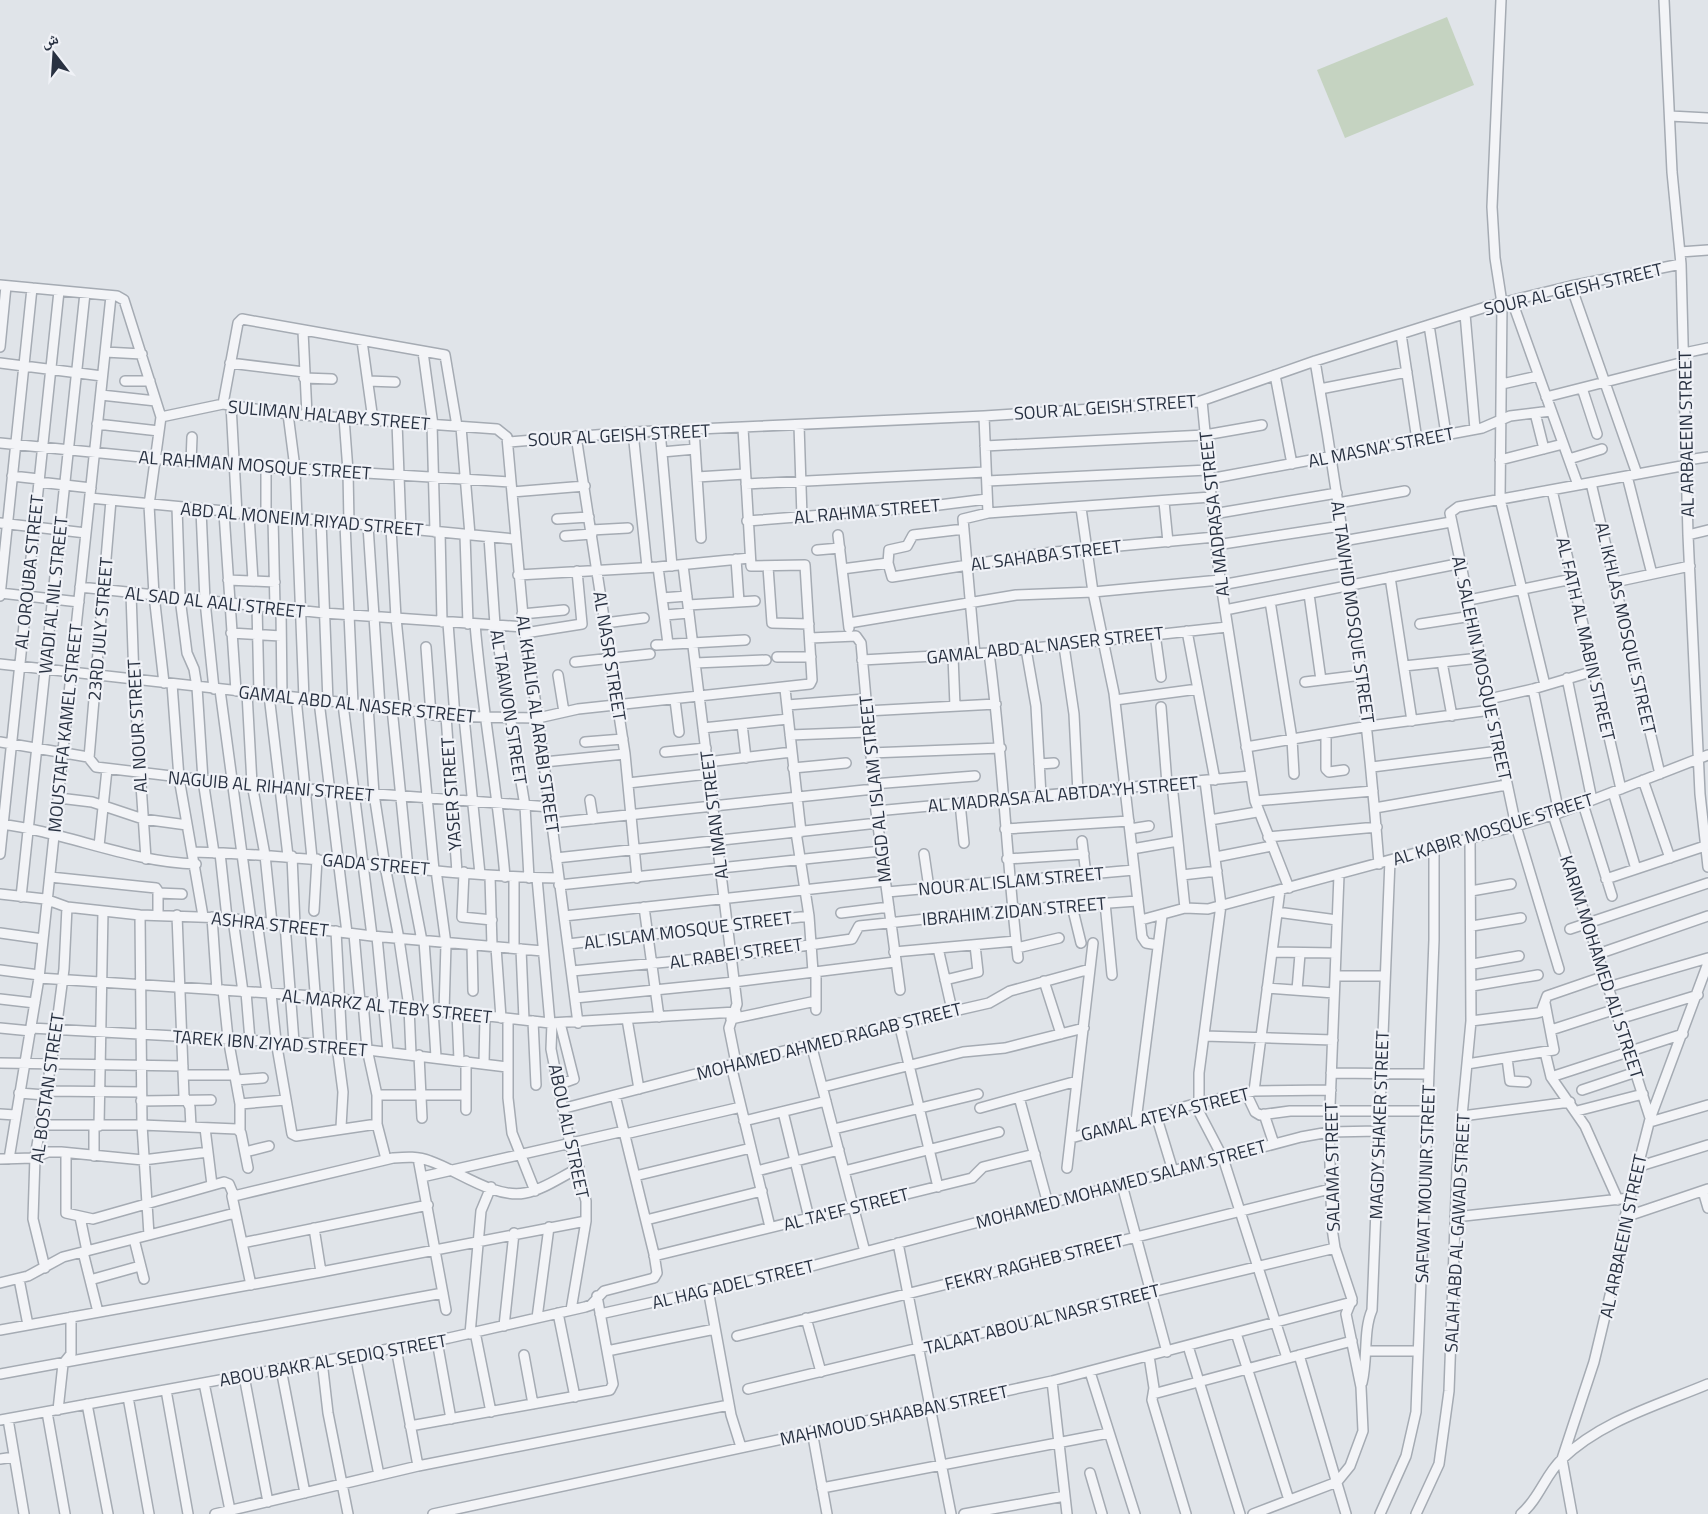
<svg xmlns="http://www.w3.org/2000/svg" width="1708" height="1514" font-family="'Titillium Web','Noto Naskh Arabic',sans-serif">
	<rect width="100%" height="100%" fill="#e0e4e9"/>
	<path fill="#c5d3c1" d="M 1447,17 L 1474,85 L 1345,138 L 1317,70 Z"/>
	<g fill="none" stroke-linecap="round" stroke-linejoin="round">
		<g stroke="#a5abb3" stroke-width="12">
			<path id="minor" d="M 1501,0 L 1492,207 L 1495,258 L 1502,303 L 1500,499 L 1545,685
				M 1664,0 L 1672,172 L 1681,264 L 1688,535 L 1700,794 L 1708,867
				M 1670,116 L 1708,118
				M 1680,252 L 1708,250
				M 0,285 L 117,296 L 124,300 L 161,417 L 149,505 L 154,595 L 164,683
				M 1571,286 L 1637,474
				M 1512,301 L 1578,485
				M 1465,314 L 1475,429
				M 1429,325 L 1446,434
				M 303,331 L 307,415
				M 1401,334 L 1417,440
				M 362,341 L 373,420
				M 0,347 L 6,286
				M 105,352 L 142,354
				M 423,352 L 433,425
				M 1684,353 L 1708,348
				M 1315,361 C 1344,527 1366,695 1379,864
				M 0,363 L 102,376
				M 230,363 L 304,372
				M 1275,375 L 1292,464
				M 304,378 L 332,379
				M 125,381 L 150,381
				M 368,381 L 395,382
				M 1502,384 L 1538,376
				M 1582,388 L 1597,434
				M 1320,389 L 1407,372
				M 101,395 L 156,401
				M 1546,397 L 1684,362
				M 1202,401 L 1218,565 L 1255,801 L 1289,888
				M 223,404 L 238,323 L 242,319 L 445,355 L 457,426
				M 231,405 L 237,514
				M 1535,413 L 1544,449
				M 288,414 L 295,468 L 304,699
				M 161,417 L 223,404 L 288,414 L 497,429 L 507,437 L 524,627 L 538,718 L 578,1023
				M 344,418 L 348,471 L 349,524
				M 397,422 L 401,529
				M 97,424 L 159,431
				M 432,424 L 435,532
				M 799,425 L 802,517
				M 461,427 L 470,535
				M 694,430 L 701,538
				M 660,431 L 672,566
				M 633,432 L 647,567
				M 576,436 L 625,754 L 637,878
				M 509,442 L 633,432 L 984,416 L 1198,402 L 1315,361 L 1489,306 L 1571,286 L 1681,264
				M 0,443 L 191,462 L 511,482
				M 985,446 L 1205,435 L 1262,425
				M 662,452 L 695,449
				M 1569,459 L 1602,449
				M 1500,460 L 1563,444
				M 1687,460 L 1708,457
				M 191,462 L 192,437
				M 12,476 L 39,479
				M 1627,476 L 1652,574
				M 697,477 L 745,474
				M 1209,479 L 1482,428 L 1510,416 L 1551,411
				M 987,481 L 1208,470
				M 39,482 L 91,488
				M 1591,483 L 1660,774
				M 746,484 L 986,472
				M 1552,490 L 1621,789
				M 512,492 L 585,486
				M 90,498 L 514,539
				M 1164,502 L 1168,542
				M 1338,503 L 1405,491
				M 177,507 L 180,598 L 187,653 L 194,669 L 197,687 L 203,780 L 214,853
				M 1081,508 L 1093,592 L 1114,693 L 1142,937 L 1146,943 L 1158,945
				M 201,510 L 205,601 L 214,689
				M 224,513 L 236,691
				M 988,513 L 1211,497
				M 1213,514 L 1337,493
				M 249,515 L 253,581
				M 266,516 L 266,467
				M 273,517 L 275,608
				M 557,519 L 589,517
				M 321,521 L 328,702
				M 747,521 L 923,507 L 987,499
				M 0,523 L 86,533
				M 345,524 L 353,704
				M 368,526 L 380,707
				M 391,528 L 396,618 L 405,710
				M 591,530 L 628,528
				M 440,532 L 442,622
				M 465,535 L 468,624
				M 838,535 L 849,628
				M 1688,535 L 1708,530
				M 565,536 L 592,534
				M 489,537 L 495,625 L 525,806 L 529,878
				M 1343,541 L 1451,522
				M 1216,545 L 1341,526
				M 817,550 L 840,548
				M 736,559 L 739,602
				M 888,563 L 892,577 L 1044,553 L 1215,537
				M 683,565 L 737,1004 L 729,1028 L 736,1063
				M 658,567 L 668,644
				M 768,567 L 772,623 L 809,624
				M 842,569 L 888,563 L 889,550 L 907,546 L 913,535 L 964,529
				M 518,575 L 658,567 L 750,558
				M 1390,577 L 1412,721
				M 228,580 L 275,582
				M 1615,582 L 1690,566
				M 1221,585 L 1346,562
				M 80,587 L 324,613 L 524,627
				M 0,593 L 79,602
				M 131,593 L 134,680 L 146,859
				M 1309,594 L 1321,680
				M 0,596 L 32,288
				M 662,598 L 687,596
				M 1469,600 L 1572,579
				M 1270,601 L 1292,739 L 1294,774
				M 688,605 L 755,601
				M 257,606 L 259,694
				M 281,609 L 282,697
				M 1225,610 L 1462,563
				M 522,614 L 564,610
				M 665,615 L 689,613
				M 448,623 L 455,717
				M 605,623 L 644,618
				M 849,623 L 1016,595 L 1093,592 L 1220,580
				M 475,624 C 482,709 498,792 505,877
				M 1420,624 L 1472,616
				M 1187,631 L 1215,780
				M 231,633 L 281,636
				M 525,633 L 582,624 L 577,571
				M 1155,634 L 1161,677
				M 810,638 L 856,636 L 861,643 L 876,811 L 900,990
				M 656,645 L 745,640
				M 1064,646 L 1074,714 L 1078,793
				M 426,647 L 431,715
				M 1026,649 L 1036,706 L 1041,796
				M 989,653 C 1003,755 1006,857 1018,958
				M 975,655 L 963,519 L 988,513 L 984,416
				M 953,656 L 955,706
				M 777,657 L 811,657
				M 862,660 L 989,653 L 1227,627
				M 575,662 L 650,654
				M 1442,662 L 1452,716
				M 695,663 L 766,660
				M 0,664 L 392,708 L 440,716 L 538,718 L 578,709 L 810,684 L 812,680 L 805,565 L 751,566 L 743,428
				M 1404,666 L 1480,658
				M 558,675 L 564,712
				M 1567,678 L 1592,800
				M 1305,682 L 1362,675
				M 172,684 L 179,778 L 203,916
				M 785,689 L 801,832
				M 1533,689 L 1559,813
				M 220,690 L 251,921
				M 247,693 L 252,784 L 265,855 L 272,923
				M 269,695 L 288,856
				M 296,698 L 312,858
				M 1489,699 L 1533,689 L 1594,671
				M 675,700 L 679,732
				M 1115,700 L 1198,689
				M 319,701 L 347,933
				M 343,704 L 372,936
				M 787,705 L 865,699
				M 368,706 L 374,794 L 385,866 L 399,939 L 409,1007 L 411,1054
				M 1161,707 L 1167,784
				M 392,708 L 408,868 L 422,941
				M 866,711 L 996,704
				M 419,713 L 434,870
				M 446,716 L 457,872
				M 464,717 L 480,874
				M 742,724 L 746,758
				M 703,728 L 788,719
				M 1326,734 L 1326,769 L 1329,772 L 1344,770
				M 790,735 L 868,732
				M 0,742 L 88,757 L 96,767 L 230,783 L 550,807
				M 585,742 L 623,739
				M 1246,747 L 1369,726 L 1491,710
				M 665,752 L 706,748
				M 870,753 L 1001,748
				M 89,758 L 111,500
				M 544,762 L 625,754
				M 707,762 L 792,752
				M 1039,764 L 1054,763
				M 1372,767 L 1499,751
				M 793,768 L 846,763
				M 1643,780 L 1670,858
				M 1205,781 L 1221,905 L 1199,1073 L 1199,1112 L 1223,1158 L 1287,1358
				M 628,783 L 709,774
				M 873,784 L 975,776
				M 1613,792 L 1636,869
				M 59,798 L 92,802 L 143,819 L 187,825
				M 590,800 L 593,819
				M 1255,801 L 1373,791
				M 960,803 L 964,843
				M 1583,804 L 1612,896
				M 1375,808 L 1506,785
				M 876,811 L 1250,776
				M 1553,815 L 1650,1118
				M 1210,820 L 1257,812
				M 552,823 L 874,789
				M 0,824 C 66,832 129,862 196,864
				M 1005,829 L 1129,821
				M 1130,829 L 1149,826
				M 796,832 L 809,916 L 813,972
				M 1268,837 L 1377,827
				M 1082,841 L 1086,875
				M 1178,841 L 1185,908
				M 99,846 L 107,769
				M 1132,849 L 1178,841 L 1172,784
				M 193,852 C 316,855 436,876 558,878
				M 220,853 L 227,918
				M 0,854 L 59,291
				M 924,854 L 929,888
				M 292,856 L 295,925
				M 1216,857 L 1272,846
				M 556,858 L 878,823
				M 1007,859 L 1084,854
				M 436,870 L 446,944 L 444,1012
				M 464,872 L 462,917 L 492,920
				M 1182,875 L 1217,871
				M 490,876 L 492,946
				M 50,877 L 156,888 L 158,891 L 158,915
				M 537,878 L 550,1023
				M 1606,879 L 1705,846
				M 559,885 L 881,851
				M 1471,891 L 1511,884
				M 887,892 L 1134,870
				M 158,893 L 182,894
				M 0,894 L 45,899 L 67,907 L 140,915 L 227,918 L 372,936 L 543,951
				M 21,897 L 85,293
				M 1105,903 L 1112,975
				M 1072,906 L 1081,943
				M 644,907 L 659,1017
				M 314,911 L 317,859
				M 1277,912 L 1337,920
				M 841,913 L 889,907
				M 140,915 L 142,1125 L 149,1235
				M 177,915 L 184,1096 L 190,1107 L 191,1127
				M 564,916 L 885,881
				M 212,917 L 217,990
				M 233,919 L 243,992
				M 1141,920 L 1185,908 L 1208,909 L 1516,826 L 1559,813 L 1708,755
				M 257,921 L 267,993
				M 285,924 L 294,1042
				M 1472,926 L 1521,918
				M 310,927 L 319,1044
				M 1570,929 L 1708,883
				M 336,931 L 342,1046
				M 0,933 L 43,939
				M 354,934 L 360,1002
				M 377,937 L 388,1051
				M 424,941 L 429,1010
				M 568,944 L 809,916
				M 472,945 L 473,991
				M 496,947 L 501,1018
				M 514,948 L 514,877
				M 938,948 L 952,1010
				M 1017,948 L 1059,938
				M 521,949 L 524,1020
				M 894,952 L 1016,941
				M 1272,952 L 1336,953
				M 1598,954 L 1708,916
				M 1473,964 L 1519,956
				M 1559,969 L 1516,826 L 1450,513 L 1458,507 L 1687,465
				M 0,970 L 39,975
				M 572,971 L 731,956 L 852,939 L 859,926 L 1012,910 L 1137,901
				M 1335,976 L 1385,976
				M 39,978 L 314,996 L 550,1023 L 736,1012
				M 945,980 L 978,972 L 975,945
				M 1044,981 L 1061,1034
				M 1472,986 L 1538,975
				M 1608,987 L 1708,958
				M 1267,988 L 1334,993
				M 223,990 L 228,1038 L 240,1104 L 240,1132
				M 1297,990 L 1300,954
				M 246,992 L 250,1040
				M 271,994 L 276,1041 L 292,1134 L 296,1136 L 377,1124
				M 575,998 L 734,982 L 895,962
				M 0,999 L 35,1003
				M 363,1002 L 367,1049 L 377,1095 L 377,1124 L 386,1159
				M 433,1010 L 436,1057
				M 816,1010 L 816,972
				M 457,1013 L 459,1060
				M 508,1019 L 508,1098 L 512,1133 L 535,1191
				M 627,1019 L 639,1089
				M 731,1019 L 816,1001
				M 1619,1019 L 1698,995
				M 533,1021 L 536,1085
				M 1471,1021 L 1537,1013 L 1541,1012 L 1547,996 L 1605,976
				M 552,1023 L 551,1049 L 570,1144 L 586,1201 L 586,1221 L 571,1310
				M 560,1023 L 574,1079 L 560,1084
				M 899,1023 L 938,1187
				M 0,1028 L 31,1031
				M 31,1028 L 319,1044 L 507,1067
				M 1551,1030 L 1616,1009
				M 1204,1036 L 1333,1040
				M 811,1044 L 865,1252
				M 337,1046 L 343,1092 L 341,1127
				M 1545,1052 L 1551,1077 L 1585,1126 L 1618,1200
				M 419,1055 L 422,1118
				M 1507,1058 L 1510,1081 L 1526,1082
				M 466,1061 L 466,1110
				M 0,1063 L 183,1066
				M 484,1064 L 485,1016
				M 1467,1064 L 1554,1050 L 1545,1003
				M 731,1065 L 770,1227
				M 1331,1073 L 1429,1074
				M 184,1075 L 235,1075
				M 1551,1077 L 1683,1034
				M 236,1080 L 263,1078
				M 823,1087 L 963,1052 L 1005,1048 L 1084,1028
				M 1582,1090 L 1636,1072
				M 46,1091 L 141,1092
				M 1254,1091 L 1280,890
				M 19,1093 L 45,1095
				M 1246,1093 L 1255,1112 L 1260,1115 L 1290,1111 L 1428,1111
				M 377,1095 L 466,1095
				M 1019,1097 L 1048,1204
				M 141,1101 L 211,1100
				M 240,1104 L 286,1100
				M 565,1108 L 811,1044 L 989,1003 L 1010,991 L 1090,969
				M 980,1108 L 1077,1081
				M 1577,1111 L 1643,1094
				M 783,1112 L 809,1218
				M 0,1114 L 15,1115
				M 1264,1114 L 1274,1144
				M 1156,1115 L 1173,1171
				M 1462,1116 L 1570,1102
				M 744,1121 L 826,1101
				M 1136,1121 L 1162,916
				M 1650,1122 L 1708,1105
				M 40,1125 L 142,1125 L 237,1129 L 241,1133 L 248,1168
				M 94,1126 L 94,1156
				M 99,1126 L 103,911
				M 205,1128 L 212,1185
				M 834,1129 L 978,1094
				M 625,1134 L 741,1107
				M 1071,1138 L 1198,1103 L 1254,1091 L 1331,1090
				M 245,1152 L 269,1146
				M 66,1153 L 66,1213 L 93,1219 L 224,1182 L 229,1184 L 234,1196 L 393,1158 C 406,1157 418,1156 430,1161 C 457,1170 494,1199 525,1193 C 543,1190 562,1176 579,1168
				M 418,1158 L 446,1310
				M 0,1159 L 33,1158 L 48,1152 L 61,1152 L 143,1160 L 208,1152
				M 9,1159 L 39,978 L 111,296
				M 1637,1167 L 1708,1145
				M 1067,1168 L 1093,943
				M 757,1171 L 839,1150
				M 844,1171 L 999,1132
				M 635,1176 L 751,1148
				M 422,1177 L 624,1131
				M 1122,1185 L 1167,1352
				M 1703,1191 L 1708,1208
				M 232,1196 L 251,1285
				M 80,1217 L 87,1251
				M 1455,1217 L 1630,1198
				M 1625,1217 L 1708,1189
				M 646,1220 L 762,1191
				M 314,1228 L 321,1272
				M 134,1239 L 144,1279
				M 242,1243 L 428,1205
				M 898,1243 L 951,1514
				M 83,1252 L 98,1312
				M 654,1256 L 972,1178 L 983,1167 L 1035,1154
				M 45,1268 L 33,1219 L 35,1157 L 54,1046 L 64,969 L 67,907
				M 19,1279 L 28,1325
				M 90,1280 L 140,1266
				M 0,1283 L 28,1276 L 63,1257 L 235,1213
				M 708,1289 L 731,1415 L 741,1447
				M 558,1313 L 575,1397
				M 600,1314 L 785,1273 L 1301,1137 L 1329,1132 L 1379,1131
				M 537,1318 L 549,1227
				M 806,1318 L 821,1372
				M 504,1326 L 514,1233
				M 0,1330 L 321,1272 L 586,1221
				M 475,1332 L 491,1412
				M 1236,1333 L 1289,1500
				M 470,1334 L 481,1211 L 491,1187
				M 737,1336 L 1330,1189
				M 437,1341 L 451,1419
				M 1188,1346 L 1240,1514
				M 396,1348 L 418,1466
				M 607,1351 L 715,1329
				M 1367,1351 L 1418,1351
				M 355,1355 L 379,1475
				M 524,1355 L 533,1404
				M 1299,1355 L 1346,1514
				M 1149,1356 L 1154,1388 L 1152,1400 L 1186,1514
				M 322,1361 L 328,1413 L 348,1514
				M 281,1369 L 305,1493
				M 1090,1372 L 1135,1514
				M 0,1374 L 443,1293
				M 244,1376 L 268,1502
				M 1052,1381 L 1067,1514
				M 204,1383 L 230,1510
				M 1362,1383 C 1368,1359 1363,1331 1372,1310 L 1390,860
				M 748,1389 L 1335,1248
				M 166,1390 L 188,1514
				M 1153,1394 L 1352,1341
				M 128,1397 L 149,1514
				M 87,1404 L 108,1514
				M 58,1410 L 63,1364 L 71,1354 L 71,1317
				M 47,1412 L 65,1514
				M 8,1419 L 24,1514
				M 0,1420 L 449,1338 L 585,1307 L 591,1305 L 604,1291 L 654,1278 L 657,1273 L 654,1254 L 615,1095
				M 410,1426 L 610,1390 L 613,1384 L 597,1296
				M 812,1431 L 827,1514
				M 0,1459 L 14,1457
				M 1090,1473 L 1102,1514
				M 822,1488 L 1109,1433
				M 215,1514 L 418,1466 L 729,1405
				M 433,1514 L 1052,1381 L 1352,1302
				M 964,1514 L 1065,1496
				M 1253,1514 L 1337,1482 L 1350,1466 L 1363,1431 L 1361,1387 L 1346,1314 L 1352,1299 L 1335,1248 L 1332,1228 L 1329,1132 L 1339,875
				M 1380,1514 L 1406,1456 L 1416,1412 L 1434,940 L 1434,846
				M 1416,1514 L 1439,1464 L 1449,1391 L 1457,1169 L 1471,1021 L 1470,839
				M 1521,1514 C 1539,1499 1545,1475 1562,1459 C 1601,1421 1658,1405 1708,1384
				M 1572,1514 L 1562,1459 L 1594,1362 L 1617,1266 L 1625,1217 L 1650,1119 L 1708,963"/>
		</g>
		<use href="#minor" stroke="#f3f4f7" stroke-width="9"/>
	</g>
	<g text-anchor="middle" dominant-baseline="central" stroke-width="4.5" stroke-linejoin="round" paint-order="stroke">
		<g font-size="18" fill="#283141" stroke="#f0f2f7">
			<text transform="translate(1573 289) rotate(-13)">SOUR AL GEISH STREET</text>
			<text transform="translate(1105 407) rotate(-4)">SOUR AL GEISH STREET</text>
			<text transform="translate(329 415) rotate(5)">SULIMAN HALABY STREET</text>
			<text transform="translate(1686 434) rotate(-91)">AL ARBAEEIN STREET</text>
			<text transform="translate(619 435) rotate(-3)">SOUR AL GEISH STREET</text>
			<text transform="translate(1381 447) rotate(-11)">AL MASNA' STREET</text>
			<text transform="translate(255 465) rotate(4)">AL RAHMAN MOSQUE STREET</text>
			<text transform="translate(867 511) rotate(-5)">AL RAHMA STREET</text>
			<text transform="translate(1214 514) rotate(-96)">AL MADRASA STREET</text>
			<text transform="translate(302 519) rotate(5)">ABD AL MONEIM RIYAD STREET</text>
			<text transform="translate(1046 555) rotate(-7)">AL SAHABA STREET</text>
			<text transform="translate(29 572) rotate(-84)">AL OROUBA STREET</text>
			<text transform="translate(53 595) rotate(-84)">WADI AL NIL STREET</text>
			<text transform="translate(215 602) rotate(6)">AL SAD AL AALI STREET</text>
			<text transform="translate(1353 612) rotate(82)">AL TAWHID MOSQUE STREET</text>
			<text transform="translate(1626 628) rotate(77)">AL IKHLAS MOSQUE STREET</text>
			<text transform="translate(100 629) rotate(-85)">23RD JULY STREET</text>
			<text transform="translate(1586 639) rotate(77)">AL FATH AL MABIN STREET</text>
			<text transform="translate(1045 645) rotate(-6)">GAMAL ABD AL NASER STREET</text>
			<text transform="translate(610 656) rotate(81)">AL NASR STREET</text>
			<text transform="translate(1482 668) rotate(78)">AL SALEHIN MOSQUE STREET</text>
			<text transform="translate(357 704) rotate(6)">GAMAL ABD AL NASER STREET</text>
			<text transform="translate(509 707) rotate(81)">AL TAAWON STREET</text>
			<text transform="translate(538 724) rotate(82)">AL KHALIG AL ARABI STREET</text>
			<text transform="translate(137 726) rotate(-93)">AL NOUR STREET</text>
			<text transform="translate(65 728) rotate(-84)">MOUSTAFA KAMEL STREET</text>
			<text transform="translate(271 786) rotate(5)">NAGUIB AL RIHANI STREET</text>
			<text transform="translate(875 789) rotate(-96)">MAGD AL ISLAM STREET</text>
			<text transform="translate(451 794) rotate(-94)">YASER STREET</text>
			<text transform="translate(1063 794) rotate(-5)">AL MADRASA AL ABTDA'YH STREET</text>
			<text transform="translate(714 815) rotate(-97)">AL IMAN STREET</text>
			<text transform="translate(1493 829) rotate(-17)">AL KABIR MOSQUE STREET</text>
			<text transform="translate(376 864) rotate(5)">GADA STREET</text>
			<text transform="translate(1011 881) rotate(-5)">NOUR AL ISLAM STREET</text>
			<text transform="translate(1014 911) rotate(-5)">IBRAHIM ZIDAN STREET</text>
			<text transform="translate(270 924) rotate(6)">ASHRA STREET</text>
			<text transform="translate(688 930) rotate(-7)">AL ISLAM MOSQUE STREET</text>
			<text transform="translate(736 953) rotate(-8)">AL RABEI STREET</text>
			<text transform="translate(1602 967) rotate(72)">KARIM MOHAMED ALI STREET</text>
			<text transform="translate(387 1006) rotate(6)">AL MARKZ AL TEBY STREET</text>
			<text transform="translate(829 1041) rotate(-14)">MOHAMED AHMED RAGAB STREET</text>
			<text transform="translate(270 1043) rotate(4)">TAREK IBN ZIYAD STREET</text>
			<text transform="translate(47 1088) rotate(-82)">AL BOSTAN STREET</text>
			<text transform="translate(1165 1114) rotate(-14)">GAMAL ATEYA STREET</text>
			<text transform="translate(1379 1125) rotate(-88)">MAGDY SHAKER STREET</text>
			<text transform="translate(569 1131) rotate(78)">ABOU ALI STREET</text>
			<text transform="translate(1332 1167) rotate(-91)">SALAMA STREET</text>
			<text transform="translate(1121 1184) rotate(-15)">MOHAMED MOHAMED SALAM STREET</text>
			<text transform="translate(1425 1184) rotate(-88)">SAFWAT MOUNIR STREET</text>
			<text transform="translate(846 1209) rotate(-14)">AL TA'EF STREET</text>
			<text transform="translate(1457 1233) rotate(-87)">SALAH ABD AL GAWAD STREET</text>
			<text transform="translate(1623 1236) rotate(-78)">AL ARBAEEIN STREET</text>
			<text transform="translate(1034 1262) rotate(-14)">FEKRY RAGHEB STREET</text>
			<text transform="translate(733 1284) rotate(-13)">AL HAG ADEL STREET</text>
			<text transform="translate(1042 1319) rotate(-14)">TALAAT ABOU AL NASR STREET</text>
			<text transform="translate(333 1360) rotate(-10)">ABOU BAKR AL SEDIQ STREET</text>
			<text transform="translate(894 1415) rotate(-12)">MAHMOUD SHAABAN STREET</text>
		</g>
	</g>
	<g transform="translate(54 54) rotate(343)" stroke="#f0f2f7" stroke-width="4.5" paint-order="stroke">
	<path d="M0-4.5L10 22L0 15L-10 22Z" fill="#283141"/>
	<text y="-9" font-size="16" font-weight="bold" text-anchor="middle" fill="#283141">ش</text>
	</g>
</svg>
